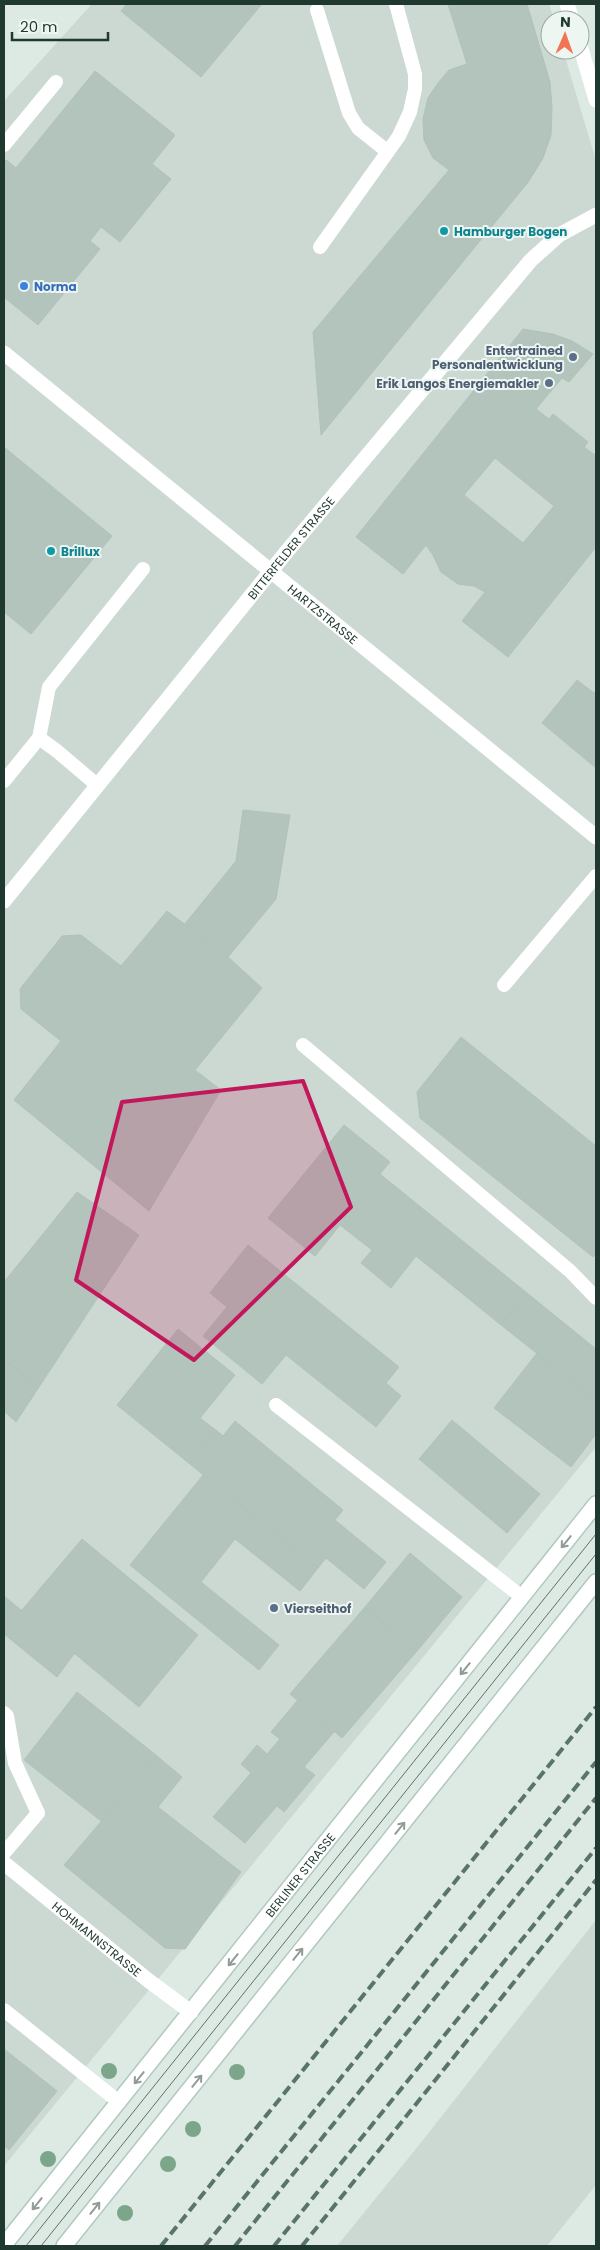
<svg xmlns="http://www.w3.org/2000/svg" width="600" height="2250" font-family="Poppins,sans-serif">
	<rect width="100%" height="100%" fill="#dde9e3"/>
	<path fill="#cbd9d2" d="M 92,4 L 549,4 L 554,20 L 550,20 L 550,50 L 563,50 L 596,161 L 596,1447 L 4,2166 L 4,101 Z
		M 596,1920 L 596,2185 L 547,2246 L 337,2246 L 419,2145 Z"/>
	<path fill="#b3c4bc" stroke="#b0c2ba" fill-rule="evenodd" d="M 127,4 L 262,4 L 201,77 L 121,11 Z
		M 448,4 L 527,4 L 550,82 L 552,108 L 551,135 L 543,158 L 529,181 L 321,435 L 313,332 L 449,170 L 433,158 L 424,140 L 423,119 L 428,98 L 438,83 L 449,70 L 467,64 Z
		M 95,71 L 175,135 L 152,164 L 171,179 L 120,242 L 101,227 L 90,241 L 100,249 L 38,325 L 4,297 L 4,162 L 6,160 L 16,168 Z
		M 523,329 L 553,334 L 572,341 L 593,354 L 569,382 L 562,378 L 536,409 L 549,419 L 553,414 L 588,442 L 584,447 L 595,455 L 596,453 L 596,547 L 508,657 L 462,621 L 485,592 L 474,586 L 458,584 L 441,572 L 433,555 L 426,545 L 403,574 L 356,537 ZM 495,458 L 554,506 L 523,543 L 464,495 Z
		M 4,447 L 112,536 L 31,634 L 4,612 Z
		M 577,680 L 594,693 L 596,691 L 596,768 L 542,723 Z
		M 243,810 L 290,815 L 276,899 L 228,957 L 184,925 L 236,861 Z
		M 167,911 L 228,957 L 262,988 L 195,1070 L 221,1090 L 149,1211 L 14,1100 L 61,1041 L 21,1009 L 20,989 L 62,936 L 81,935 L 121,966 Z
		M 461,1037 L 596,1146 L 596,1253 L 593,1257 L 420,1118 L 417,1092 Z
		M 344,1125 L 390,1162 L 380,1174 L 527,1293 L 501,1325 L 416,1256 L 391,1288 L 361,1263 L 372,1250 L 340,1225 L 315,1256 L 268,1218 Z
		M 77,1192 L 139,1235 L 39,1387 L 4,1359 L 4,1282 Z
		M 248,1245 L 399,1367 L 386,1383 L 401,1396 L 376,1427 L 286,1355 L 262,1384 L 203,1336 L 227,1307 L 210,1293 Z
		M 527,1293 L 596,1349 L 596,1400 L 501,1325 Z
		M 178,1329 L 235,1375 L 200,1418 L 217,1431 L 190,1464 L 117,1405 Z
		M 537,1353 L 596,1400 L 596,1434 L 571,1467 L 494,1408 Z
		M 4,1359 L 39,1387 L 16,1422 L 4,1411 Z
		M 452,1420 L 540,1494 L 507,1533 L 419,1459 Z
		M 235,1421 L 343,1510 L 335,1520 L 386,1562 L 364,1589 L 326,1558 L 318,1568 L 190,1464 L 217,1431 L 223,1436 Z
		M 203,1475 L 318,1568 L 300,1591 L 235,1539 L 201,1582 L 279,1645 L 259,1670 L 130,1565 Z
		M 82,1539 L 198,1635 L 139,1707 L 22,1610 Z
		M 410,1553 L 462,1597 L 417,1651 L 365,1607 Z
		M 4,1596 L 74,1654 L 57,1677 L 4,1634 Z
		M 365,1607 L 417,1651 L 342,1738 L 290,1694 Z
		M 77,1692 L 157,1756 L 101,1821 L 24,1760 Z
		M 297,1701 L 334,1732 L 304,1767 L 315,1775 L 284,1812 L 277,1806 L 245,1843 L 213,1817 L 251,1773 L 241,1764 L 257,1745 L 267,1754 L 280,1739 L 271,1732 Z
		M 157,1756 L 182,1777 L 158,1807 L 241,1872 L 185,1949 L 165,1948 L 64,1865 Z
		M 4,2049 L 57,2091 L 9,2150 L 4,2146 Z"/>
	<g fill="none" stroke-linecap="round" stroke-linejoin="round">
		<g stroke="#b0c9bf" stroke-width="18">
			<g id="secondary">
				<path id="s4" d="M 4,2245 L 596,1504"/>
				<path d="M 64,2246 L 596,1582"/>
			</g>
		</g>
		<path stroke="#fff" stroke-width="14" d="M 317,10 L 349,113 L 358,128 L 388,152
			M 4,145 L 56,82
			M 320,247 L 399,136 L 410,112 L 415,89 L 415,74 L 396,4
			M 39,738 L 57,751 L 97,785
			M 4,781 L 39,738 L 49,687 L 143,569
			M 504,985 L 596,876
			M 303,1045 L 570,1271 L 596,1298
			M 276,1405 L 522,1597
			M 4,1713 L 7,1716 L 15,1763 L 38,1813 L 4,1853
			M 4,2010 L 119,2102"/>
		<g stroke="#fff" stroke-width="15">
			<path d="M 567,4 L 572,20"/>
			<path d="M 580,45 L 596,100"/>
			<path id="s1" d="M 4,353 L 596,837"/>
			<path id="s2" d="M 4,901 L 288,550 L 531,260 L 559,235 L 596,215"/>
			<path id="s3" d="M 4,1863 L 149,1981 L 191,2012"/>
		</g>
		<use href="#secondary" stroke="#fff" stroke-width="15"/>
		<path stroke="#59746c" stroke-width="1" d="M 26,2246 L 596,1534
			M 41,2246 L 596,1554"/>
		<path stroke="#59746c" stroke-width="4" stroke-dasharray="10 5" stroke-linecap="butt" d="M 161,2246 L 596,1707
			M 205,2246 L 596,1762
			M 235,2246 L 596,1798
			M 274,2246 L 596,1848
			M 302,2246 L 596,1880"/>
	</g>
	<g fill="#7ba68a">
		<circle cx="109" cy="2071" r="8"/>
		<circle cx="237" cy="2072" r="8"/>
		<circle cx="193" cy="2129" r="8"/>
		<circle cx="48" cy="2159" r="8"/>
		<circle cx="168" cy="2164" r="8"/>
		<circle cx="125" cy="2213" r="8"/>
	</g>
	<defs><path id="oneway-shaft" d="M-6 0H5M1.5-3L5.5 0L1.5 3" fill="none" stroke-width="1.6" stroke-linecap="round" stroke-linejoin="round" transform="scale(1.25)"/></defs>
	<g stroke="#8f9c98">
		<use href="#oneway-shaft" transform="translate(566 1542) rotate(129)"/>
		<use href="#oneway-shaft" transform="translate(465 1669) rotate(129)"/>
		<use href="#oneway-shaft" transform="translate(400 1828) rotate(-51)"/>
		<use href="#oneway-shaft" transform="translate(298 1954) rotate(-51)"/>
		<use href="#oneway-shaft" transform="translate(233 1960) rotate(129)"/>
		<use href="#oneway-shaft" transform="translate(139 2078) rotate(129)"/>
		<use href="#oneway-shaft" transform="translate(197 2081) rotate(-51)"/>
		<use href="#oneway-shaft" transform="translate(37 2204) rotate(129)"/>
		<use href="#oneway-shaft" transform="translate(95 2208) rotate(-51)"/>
	</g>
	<path fill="#c2185b" fill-opacity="0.2" stroke="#c2185b" stroke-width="4" stroke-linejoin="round" d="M 303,1081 L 351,1207 L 194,1360 L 76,1280 L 122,1102 Z"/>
	<g fill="#0f9aa8" stroke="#edf6f1" stroke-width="2">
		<circle cx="444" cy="231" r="5"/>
		<circle cx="51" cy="551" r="5"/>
	</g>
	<circle fill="#3f7fe0" stroke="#edf6f1" stroke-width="2" cx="24" cy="286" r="5"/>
	<g fill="#5c6f8a" stroke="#edf6f1" stroke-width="2">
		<circle cx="573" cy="357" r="5"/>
		<circle cx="549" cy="383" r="5"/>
		<circle cx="274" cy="1608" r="5"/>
	</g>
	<g text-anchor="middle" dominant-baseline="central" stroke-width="4" stroke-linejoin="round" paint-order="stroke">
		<g font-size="12" font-weight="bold" fill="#0d838f" stroke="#edf6f1" text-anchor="start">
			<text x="454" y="231">Hamburger Bogen</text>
			<text x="61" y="551">Brillux</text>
		</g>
		<g font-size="12" font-weight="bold" fill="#366cbe" stroke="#edf6f1" text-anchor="start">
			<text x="34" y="286">Norma</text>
		</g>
		<g font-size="12" font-weight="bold" fill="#4e5e75" stroke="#edf6f1" text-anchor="end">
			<text x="563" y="350">Entertrained<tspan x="563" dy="14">Personalentwicklung</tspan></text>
			<text x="539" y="383">Erik Langos Energiemakler</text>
			<text x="284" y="1608" text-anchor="start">Vierseithof</text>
		</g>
		<g font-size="12" fill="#1f3830" stroke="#edf6f1">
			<text stroke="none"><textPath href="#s2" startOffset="455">BITTERFELDER STRASSE</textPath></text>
			<text stroke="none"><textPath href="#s1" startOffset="412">HARTZSTRASSE</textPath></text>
			<text stroke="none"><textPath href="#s4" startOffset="474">BERLINER STRASSE</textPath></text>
			<text stroke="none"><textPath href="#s3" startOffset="120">HOHMANNSTRASSE</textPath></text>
		</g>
	</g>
	<rect width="600" height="2250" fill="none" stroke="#1f3830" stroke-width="10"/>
	<g transform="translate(565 35) rotate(2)"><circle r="24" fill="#edf6f1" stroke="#9baaa4"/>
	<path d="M0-4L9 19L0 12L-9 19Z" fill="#f27452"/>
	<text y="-8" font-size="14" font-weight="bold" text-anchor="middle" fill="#1f3830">N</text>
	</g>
	<path d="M12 32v8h96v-8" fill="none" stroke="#1f3830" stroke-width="2.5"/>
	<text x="20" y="32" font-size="15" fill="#1f3830" stroke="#edf6f1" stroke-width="4" paint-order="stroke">20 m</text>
</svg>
